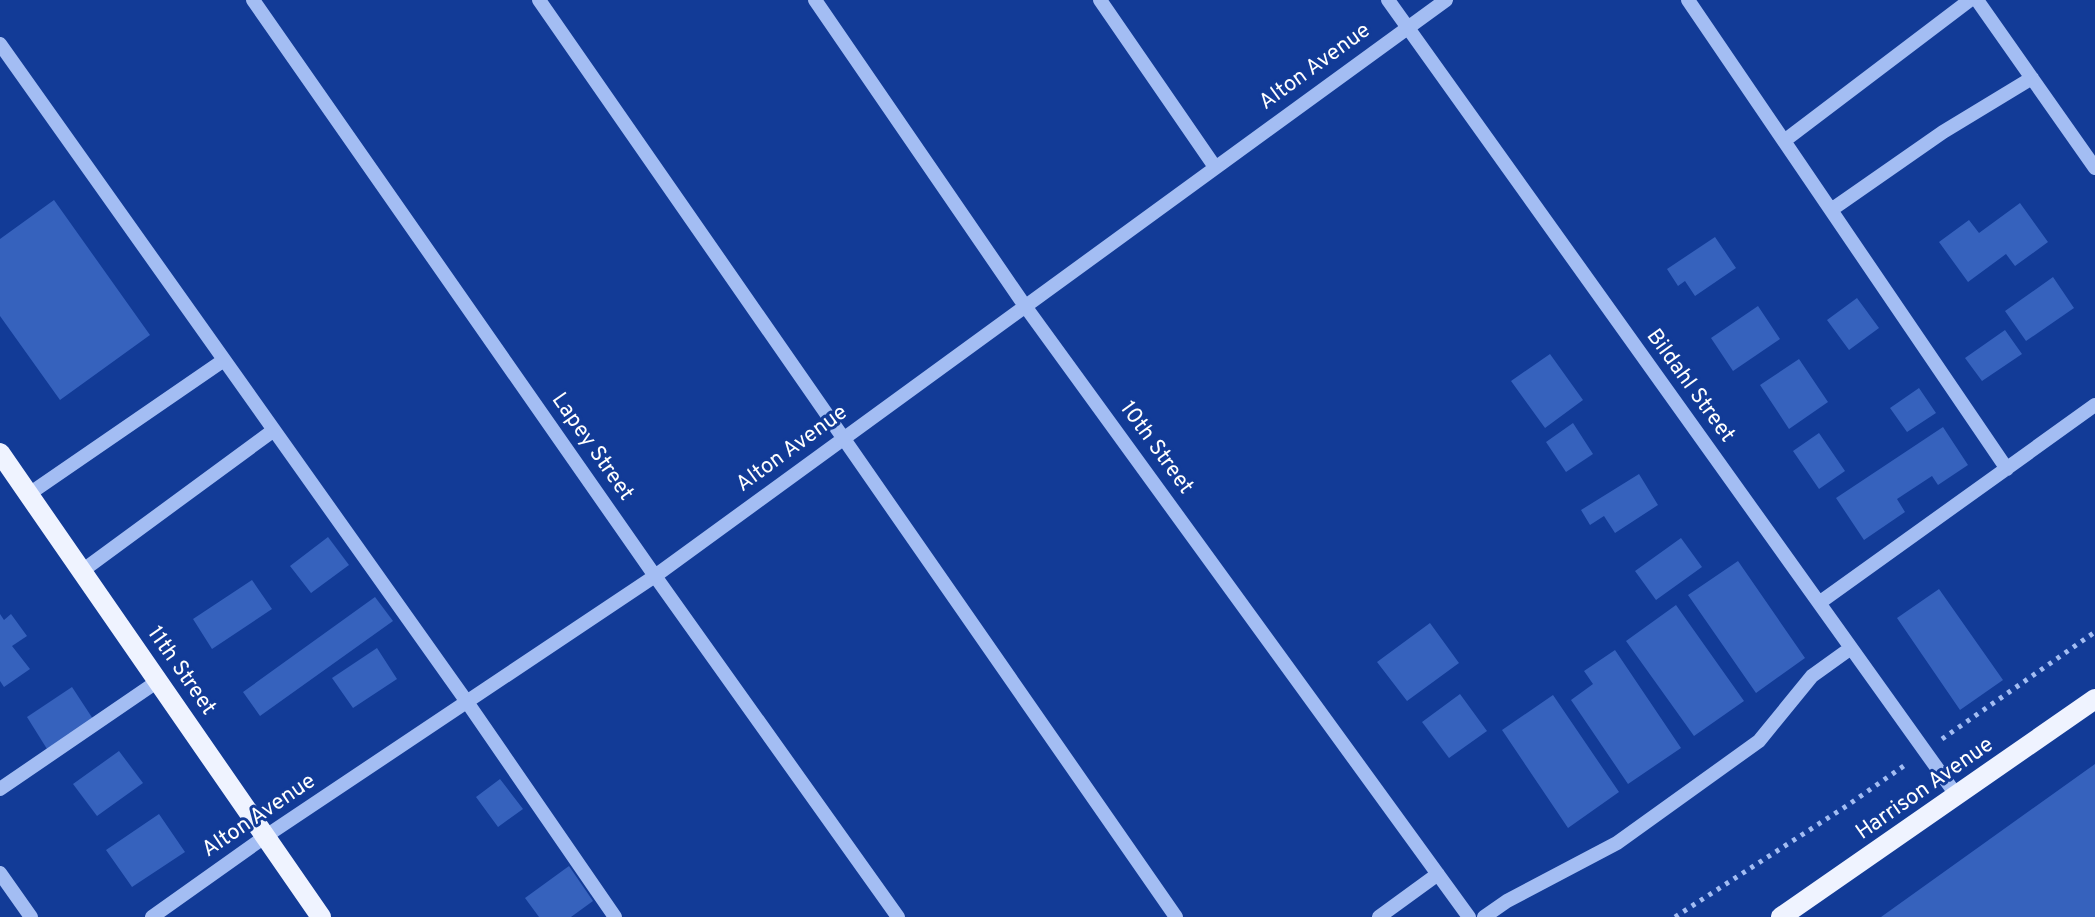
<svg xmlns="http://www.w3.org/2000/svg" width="2095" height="917" font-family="Overpass,sans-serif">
	<rect width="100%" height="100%" fill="#123b97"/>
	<path fill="#3662bd" d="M 54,200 L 150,335 L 60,400 L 0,316 L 0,239 Z
		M 2020,203 L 2048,242 L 2015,266 L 2006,254 L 1968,282 L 1939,242 L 1969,220 L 1979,233 Z
		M 1715,237 L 1736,268 L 1695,296 L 1685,281 L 1678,286 L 1667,269 Z
		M 2053,277 L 2074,308 L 2026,341 L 2005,311 Z
		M 1857,298 L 1879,328 L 1849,350 L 1827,320 Z
		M 1758,306 L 1780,339 L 1733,371 L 1711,338 Z
		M 2005,330 L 2022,354 L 1982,381 L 1965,358 Z
		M 1550,354 L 1583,400 L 1545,428 L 1511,381 Z
		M 1799,359 L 1828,402 L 1789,429 L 1760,385 Z
		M 1919,388 L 1936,413 L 1907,432 L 1890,408 Z
		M 1573,423 L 1593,454 L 1566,472 L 1546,442 Z
		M 1943,427 L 1968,465 L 1938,485 L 1932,476 L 1897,499 L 1905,512 L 1864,540 L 1836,498 Z
		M 1819,433 L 1845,471 L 1819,489 L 1793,451 Z
		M 1639,474 L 1658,505 L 1615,533 L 1604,516 L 1590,525 L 1581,510 Z
		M 328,537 L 349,565 L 311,593 L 290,566 Z
		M 1681,538 L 1702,567 L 1656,600 L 1635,571 Z
		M 1738,561 L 1805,658 L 1756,693 L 1688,595 Z
		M 252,580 L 272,609 L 212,649 L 193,619 Z
		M 1939,589 L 2003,680 L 1960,710 L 1897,618 Z
		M 375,597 L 393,621 L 260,716 L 243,692 Z
		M 1676,605 L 1744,701 L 1694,736 L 1626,641 Z
		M 0,614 L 4,620 L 11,614 L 27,636 L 12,646 L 30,669 L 4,687 L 0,681 Z
		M 1430,623 L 1459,663 L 1407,701 L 1377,662 Z
		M 377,648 L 397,679 L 353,708 L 332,678 Z
		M 1615,650 L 1681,748 L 1628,784 L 1571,700 L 1593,684 L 1584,671 Z
		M 72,687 L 93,719 L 47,749 L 27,717 Z
		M 1460,694 L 1487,731 L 1449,758 L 1422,722 Z
		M 1553,695 L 1619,792 L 1568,828 L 1502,730 Z
		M 119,751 L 143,783 L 97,816 L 73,784 Z
		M 2095,764 L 2095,917 L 1881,917 Z
		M 500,779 L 523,809 L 498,827 L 476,797 Z
		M 159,814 L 185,852 L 132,887 L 106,850 Z
		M 569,866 L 593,901 L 571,917 L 539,917 L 525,898 Z"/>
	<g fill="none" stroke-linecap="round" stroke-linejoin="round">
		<path stroke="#a3bdf3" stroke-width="5" stroke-dasharray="4 6" stroke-linecap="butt" d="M 1942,739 L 2095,632
			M 1675,917 L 1848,805 L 1908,763"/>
		<path stroke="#a3bdf3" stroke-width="14" d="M 253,0 L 655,576 L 898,917
			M 539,0 L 1176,917
			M 815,0 L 1025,306 L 1469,917
			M 1100,0 L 1215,167
			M 1388,0 L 1957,796
			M 1688,0 L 2007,469
			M 1977,0 L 2095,168
			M 0,44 L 467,702 L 615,917
			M 1784,141 L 1970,0
			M 1831,210 L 1943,132 L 2032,78
			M 29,494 L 224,360
			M 82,571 L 274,430
			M 1819,603 L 2095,405
			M 0,789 L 158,681
			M 0,873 L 31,917
			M 152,917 L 266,836 L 655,576 L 1446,0
			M 1379,917 L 1438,874
			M 1484,917 L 1507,901 L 1617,843 L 1759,741 L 1812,676 L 1851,648"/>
		<path stroke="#eff3ff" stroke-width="20" d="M 0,453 L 321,917
			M 1781,917 L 2095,699"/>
	</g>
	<g text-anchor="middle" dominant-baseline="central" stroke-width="6" stroke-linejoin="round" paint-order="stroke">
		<g font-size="22" fill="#fff" stroke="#123b97">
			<text transform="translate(1315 67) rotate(-36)">Alton Avenue</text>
			<text transform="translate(1690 386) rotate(54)">Bildahl Street</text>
			<text transform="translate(592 447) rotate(55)">Lapey Street</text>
			<text transform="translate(1156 448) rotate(54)">10th Street</text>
			<text transform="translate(792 449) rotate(-36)">Alton Avenue</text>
			<text transform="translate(181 671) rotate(55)">11th Street</text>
			<text transform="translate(1925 789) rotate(-35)">Harrison Avenue</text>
			<text transform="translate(259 816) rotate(-34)">Alton Avenue</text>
		</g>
	</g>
</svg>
